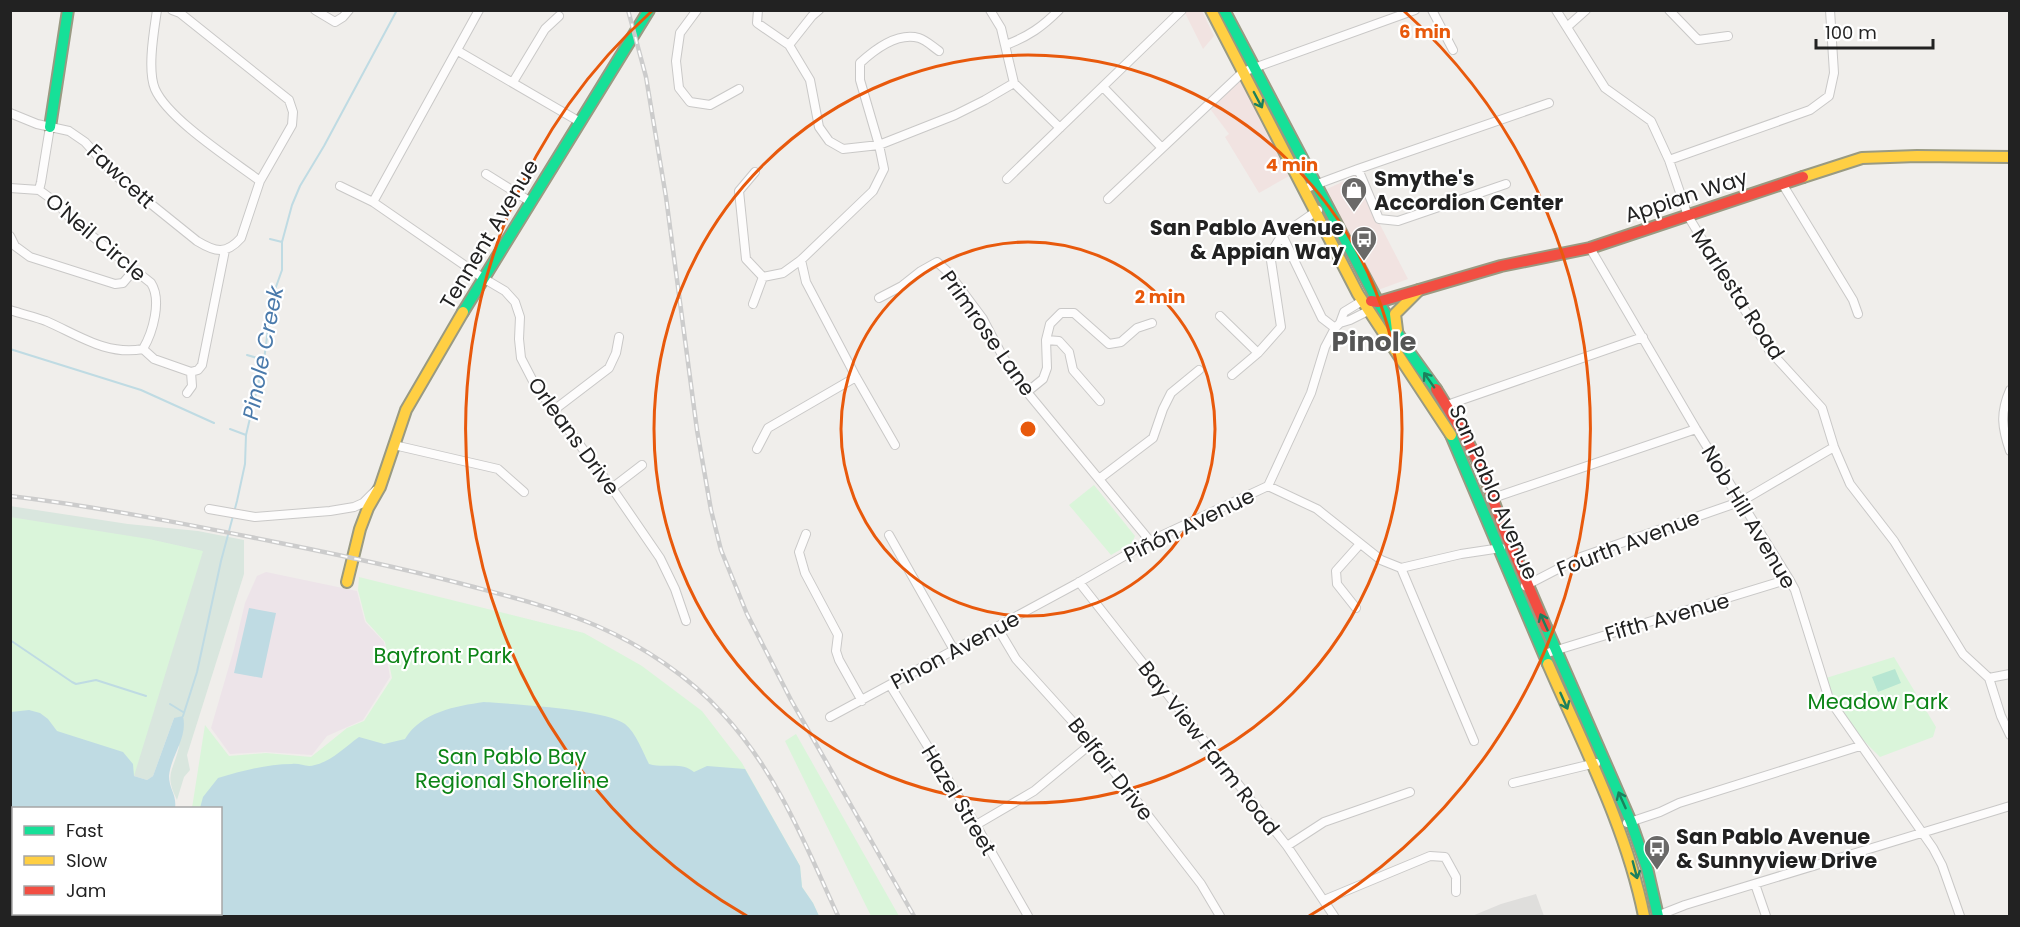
<svg xmlns="http://www.w3.org/2000/svg" width="2020" height="927" font-family="Poppins,sans-serif">
	<rect width="100%" height="100%" fill="#f0eeeb"/>
	<path fill="#dfdedc" d="M 1536,894 L 1544,916 L 1472,916 L 1501,904 Z"/>
	<path fill="#f1e3e1" d="M 1184,11 L 1202,11 L 1214,36 L 1203,49 Z
		M 1241,79 L 1281,154 L 1283,166 L 1289,176 L 1259,193 L 1225,137 L 1229,134 L 1211,110 Z
		M 1355,176 L 1408,279 L 1378,290 L 1327,189 Z"/>
	<path fill="#ede4e9" d="M 266,572 L 357,591 L 365,622 L 384,642 L 390,677 L 363,720 L 327,736 L 312,755 L 265,752 L 230,754 L 211,728 L 234,649 L 245,603 L 257,576 Z"/>
	<path fill="#d9e6de" d="M 10,506 L 128,524 L 198,531 L 244,540 L 244,574 L 187,755 L 190,770 L 184,777 L 177,800 C 164,774 173,772 179,747 C 180,739 176,727 174,718 L 153,776 L 147,780 L 134,776 L 11,712 Z"/>
	<path fill="#daf5da" d="M 1094,485 L 1135,536 L 1132,543 L 1111,555 L 1069,505 Z
		M 10,517 L 149,539 L 203,551 L 134,776 L 14,808 L 14,914 L 11,916 Z
		M 359,577 L 584,633 L 642,666 L 702,711 L 742,763 L 800,866 L 802,887 L 813,903 L 819,916 L 176,916 L 220,914 L 220,808 L 192,808 L 205,725 L 229,756 L 266,753 L 311,757 L 347,728 L 364,721 L 392,678 L 385,642 L 366,621 L 358,590 Z
		M 1894,657 L 1936,727 L 1933,737 L 1880,757 C 1854,732 1839,712 1826,678 Z
		M 796,734 L 895,909 L 899,916 L 871,916 L 785,741 Z"/>
	<path fill="#b7e6d2" d="M 1895,669 L 1901,683 L 1878,692 L 1872,677 Z"/>
	<path fill="#bfdbe3" d="M 249,608 L 276,613 L 262,678 L 234,673 Z
		M 484,702 C 512,704 606,709 625,724 C 636,733 643,752 649,764 C 665,769 681,761 694,772 L 707,766 L 745,769 L 800,866 L 802,887 L 813,903 L 819,916 L 11,916 L 11,712 L 29,710 L 40,713 L 48,719 L 57,731 L 123,752 L 133,764 L 134,776 L 147,780 L 153,776 L 174,718 L 183,716 C 188,738 171,755 169,776 C 169,789 177,795 175,808 L 14,808 L 14,914 L 220,914 L 220,808 L 200,808 L 203,797 L 218,778 C 242,771 267,764 292,764 C 301,763 306,768 315,765 C 332,761 345,747 359,737 L 384,744 L 405,739 C 421,712 456,706 484,702 Z"/>
	<g fill="none" stroke-linecap="round" stroke-linejoin="round">
		<path stroke="#bfdbe3" stroke-width="2" d="M 270,239 L 282,242
			M 10,349 L 141,390 L 214,423
			M 247,355 L 264,360
			M 230,429 L 246,435
			M 10,640 L 72,682 L 76,684 L 96,680 L 146,696
			M 170,704 L 183,712
			M 183,716 L 197,672 L 221,561 L 237,501 L 245,464 L 246,435 L 264,360 L 272,298 L 282,270 L 282,242 L 292,205 L 300,186 L 324,146 L 397,10"/>
		<g stroke="#c9c8c7" stroke-width="10">
			<path id="street" d="M 157,10 C 154,31 147,70 155,89 C 168,119 232,160 260,181
				M 315,10 L 335,22 L 343,17 L 349,10
				M 697,10 L 680,33 L 676,61 L 679,88 L 690,102 L 710,105 L 739,89
				M 758,10 L 757,23 L 789,45
				M 819,10 L 812,16 L 789,45 L 810,80 L 819,127 L 829,141 L 843,149 L 879,145 L 955,115 L 985,100 L 1014,83
				M 990,10 L 1001,28 L 1014,83
				M 1432,10 L 1453,50
				M 1556,10 L 1605,88 L 1651,121 L 1669,160 L 1688,216 L 1769,350 L 1822,408 L 1834,447 L 1850,484 L 1894,541 L 1963,654 L 1989,678 L 2001,716 L 2010,735
				M 1669,10 L 1698,40 L 1728,36
				M 1567,27 L 1586,10
				M 1006,45 C 1029,36 1042,27 1059,10
				M 458,51 L 580,122
				M 513,82 L 545,29 L 559,16
				M 1014,83 L 1060,128
				M 1103,87 L 1162,148
				M 10,113 L 37,124 L 69,131 L 85,142 L 115,175 L 197,241 C 215,252 226,255 241,238 L 260,181 L 292,125 L 293,112 L 289,100 L 180,13 L 172,10
				M 1669,160 L 1810,110 L 1829,96 L 1834,73 L 1830,10
				M 1358,169 L 1379,219 L 1398,221 L 1506,184
				M 755,172 L 739,191 L 746,259 L 763,277 L 783,273 L 801,260 L 873,191 L 884,169 L 879,145 L 860,80 L 860,63 C 874,50 898,32 919,38 C 926,40 933,47 939,51
				M 486,174 L 531,202
				M 1007,179 L 1182,10
				M 1783,185 L 1853,300 L 1858,314
				M 340,186 L 373,202 L 483,278 L 505,291 L 515,302 L 520,317 L 519,339 L 521,358 L 535,385 L 612,488 L 660,558 L 675,589 L 686,621
				M 10,188 L 39,190 L 57,203 L 72,220 L 151,283 C 162,300 153,332 143,349
				M 1304,189 L 1358,169 L 1549,103
				M 39,190 L 41,182 L 50,127
				M 1108,199 L 1243,72 L 1415,10
				M 373,202 L 479,10
				M 1282,235 L 1322,318 L 1335,328
				M 10,236 L 15,246 L 30,257 L 115,284 L 123,283 L 134,270
				M 1590,248 L 1696,429 L 1789,579 L 1795,590 L 1829,699 L 1933,848 L 1942,865 L 1960,916
				M 801,260 L 806,282 L 856,377 L 895,445
				M 879,298 L 902,286 L 921,271 L 937,262 L 948,272 L 983,319 L 1003,357 L 1027,392 L 1150,541
				M 753,304 L 763,277
				M 10,310 C 22,314 35,317 46,321 C 78,335 107,356 143,349
				M 1220,316 L 1258,353
				M 1340,323 L 1350,320 L 1368,311
				M 1046,340 L 1059,341 L 1069,352 L 1073,370 L 1100,401
				M 143,349 L 154,359 L 191,372
				M 191,372 L 198,370 L 202,365 L 225,250
				M 1232,375 L 1258,353 L 1281,327 L 1270,254 L 1282,235 L 1318,210
				M 2010,390 C 2000,413 2002,428 2010,451
				M 1027,392 L 1043,379 L 1047,368 L 1046,340 L 1050,324 L 1061,313 L 1074,313 L 1109,344 L 1121,342 L 1137,328 L 1152,323
				M 187,393 L 192,386 L 191,372
				M 1447,405 L 1643,337
				M 554,410 L 609,368 L 616,353 L 619,337
				M 394,445 L 498,469 L 524,492
				M 757,449 L 768,428 L 856,377
				M 1099,479 L 1153,438 L 1163,409 L 1171,393 L 1199,370
				M 1268,486 L 1317,509 L 1381,560 L 1401,568 L 1461,554 L 1501,548
				M 612,488 L 642,465
				M 1490,499 L 1696,429
				M 209,509 L 255,517 L 330,511 L 354,507 L 363,503 L 375,491
				M 806,534 L 799,552 L 805,573 L 838,635 L 836,651 L 839,660 L 862,701
				M 889,535 L 954,650
				M 1401,568 L 1474,741
				M 1079,582 L 1287,846 L 1334,916
				M 1525,586 L 1581,557 L 1742,501 L 1834,447
				M 1356,608 L 1337,584 L 1336,571 L 1360,544
				M 997,627 L 1016,659 L 1092,743 L 1201,884 L 1220,916
				M 1544,654 L 1789,579
				M 1989,678 L 2010,674
				M 890,685 L 976,825 L 1028,916
				M 830,717 L 1076,584 L 1150,541 L 1268,486 L 1311,393 L 1325,347 L 1335,328 L 1340,323 L 1344,312 L 1362,301
				M 1513,783 L 1596,763
				M 1627,823 L 1660,812 L 1679,803 L 1860,746
				M 976,825 L 1034,791 L 1092,743
				M 1287,846 L 1324,822 L 1410,792
				M 1755,884 L 1766,916
				M 1324,900 L 1430,856 L 1445,857 L 1456,877 L 1456,892
				M 1657,916 L 1685,905 L 2010,806"/>
		</g>
		<g stroke="#999a82" stroke-width="14">
			<path id="fast" d="M 1224,10 L 1378,302 L 1410,353 L 1436,389
				M 50,127 L 68,10
				M 463,312 L 649,10
				M 1451,435 L 1548,664
				M 1546,627 L 1631,822 L 1647,868 L 1658,916"/>
		</g>
		<g stroke="#999a82" stroke-width="14">
			<path id="slow" d="M 1211,10 L 1358,294 L 1451,435
				M 1803,177 L 1862,158 L 1917,156 L 2010,157
				M 1397,330 L 1395,314 L 1419,290
				M 347,582 L 360,529 L 368,508 L 380,487 L 406,410 L 463,312
				M 1548,664 C 1584,747 1626,827 1644,916"/>
		</g>
		<g stroke="#999a82" stroke-width="14">
			<path id="jam" d="M 1371,301 L 1378,302 L 1501,266 L 1590,248 L 1803,177
				M 1436,389 L 1465,436 L 1482,470 L 1505,532 L 1546,627"/>
		</g>
		<use href="#street" stroke="#fdfcfc" stroke-width="8"/>
		<use href="#fast" stroke="#16e098" stroke-width="10"/>
		<use href="#slow" stroke="#ffcf43" stroke-width="10"/>
		<use href="#jam" stroke="#f24e42" stroke-width="10"/>
		<g stroke="#ccc" stroke-width="4.5">
			<path id="rail" d="M 628,10 L 646,77 L 666,197 L 697,430 L 711,510 L 721,550 L 747,614 L 791,700 L 914,916
				M 10,496 C 101,507 191,525 280,543 C 345,556 410,570 474,587 C 515,598 558,609 597,626 C 643,646 690,677 723,714 C 777,772 806,846 838,916"/>
		</g>
		<use href="#rail" stroke="#fff" stroke-width="2" stroke-dasharray="7" stroke-linecap="butt"/>
	</g>
	<defs><path id="oneway-shaft" d="M-6 0H5M1.5-3L5.5 0L1.5 3" fill="none" stroke-width="1.6" stroke-linecap="round" stroke-linejoin="round" transform="scale(1.5)"/></defs>
	<g stroke="#1c815d">
		<use href="#oneway-shaft" transform="translate(1258 100) rotate(62)"/>
		<use href="#oneway-shaft" transform="translate(1429 380) rotate(-125)"/>
		<use href="#oneway-shaft" transform="translate(1544 622) rotate(-114)"/>
		<use href="#oneway-shaft" transform="translate(1564 701) rotate(66)"/>
		<use href="#oneway-shaft" transform="translate(1622 800) rotate(-114)"/>
		<use href="#oneway-shaft" transform="translate(1635 870) rotate(75)"/>
	</g>
	<g fill="none" stroke="#e8590c" stroke-width="3">
		<circle cx="1028" cy="429" r="187"/>
		<circle cx="1028" cy="429" r="374"/>
		<path d="M747 916A562 562 0 0 1 652 11M1404 11A562 562 0 0 1 1309 916"/>
	</g>
	<defs>
		<g id="shop-pin" transform="scale(1.35)"><path d="M0 17L-7.5 6A9.5 9.5 0 1 1 7.5 6Z" fill="#6a6968" stroke="#fff"/><path d="M-5-2.5h2.3a2.7 3.5 0 0 1 5.4 0H5L5.5 6h-11ZM-1.5-2.5h3a1.5 2.3 0 0 0-3 0Z" fill="#fff"/></g>
		<g id="bus-pin" transform="scale(1.35)"><path d="M0 17L-7.5 6A9.5 9.5 0 1 1 7.5 6Z" fill="#6a6968" stroke="#fff"/><path d="M-5-6H5V4H4V6H2V4H-2V6H-4V4H-5ZM-3.5-4V0h7V-4ZM-3.5 1.2v1.5H-2V1.2ZM2 1.2v1.5H3.5V1.2Z" fill="#fff"/></g>
	</defs>
	<g fill-rule="evenodd">
		<use href="#shop-pin" x="1354" y="190"/>
		<use href="#bus-pin" x="1364" y="239"/>
		<use href="#bus-pin" x="1657" y="848"/>
	</g>
	<g text-anchor="middle" dominant-baseline="central" stroke-width="4.5" stroke-linejoin="round" paint-order="stroke">
		<g font-size="21" fill="#222" stroke="#fff">
			<text transform="translate(121 176) rotate(43)">Fawcett</text>
			<text transform="translate(1686 196) rotate(-18)">Appian Way</text>
			<text transform="translate(489 234) rotate(-59)">Tennent Avenue</text>
			<text transform="translate(96 237) rotate(40)">O'Neil Circle</text>
			<text transform="translate(1738 294) rotate(57)">Marlesta Road</text>
			<text transform="translate(988 333) rotate(55)">Primrose Lane</text>
			<text transform="translate(574 436) rotate(54)">Orleans Drive</text>
			<text transform="translate(1494 492) rotate(66)">San Pablo Avenue</text>
			<text transform="translate(1749 517) rotate(59)">Nob Hill Avenue</text>
			<text transform="translate(1189 525) rotate(-26)">Piñón Avenue</text>
			<text transform="translate(1628 543) rotate(-21)">Fourth Avenue</text>
			<text transform="translate(1667 617) rotate(-16)">Fifth Avenue</text>
			<text transform="translate(955 650) rotate(-28)">Pinon Avenue</text>
			<text transform="translate(1209 748) rotate(52)">Bay View Farm Road</text>
			<text transform="translate(1111 769) rotate(52)">Belfair Drive</text>
			<text transform="translate(959 800) rotate(59)">Hazel Street</text>
		</g>
		<g font-size="21" font-weight="bold" fill="#222" stroke="#fff" text-anchor="start">
			<text x="1374" y="178">Smythe's<tspan x="1374" dy="24">Accordion Center</tspan></text>
			<text x="1344" y="227" text-anchor="end">San Pablo Avenue<tspan x="1344" dy="24">&amp; Appian Way</tspan></text>
			<text x="1676" y="836">San Pablo Avenue<tspan x="1676" dy="24">&amp; Sunnyview Drive</tspan></text>
		</g>
		<g font-size="21" fill="#0c8416" stroke="#fff">
			<text x="443" y="655">Bayfront Park</text>
			<text x="1878" y="701">Meadow Park</text>
			<text x="512" y="756">San Pablo Bay<tspan x="512" dy="24">Regional Shoreline</tspan></text>
		</g>
		<g font-size="22" font-style="italic" fill="#4a7aab" stroke="#fff">
			<text transform="translate(263 353) rotate(-79)">Pinole Creek</text>
		</g>
		<g font-size="27" font-weight="bold" fill="#555" stroke="#fff">
			<text x="1374" y="341">Pinole</text>
		</g>
	</g>
	<circle cx="1028" cy="429" r="9" fill="#e8590c" stroke="#fff" stroke-width="3"/>
	<g font-size="18" text-anchor="middle" font-weight="bold" fill="#e8590c" stroke="#fff" stroke-width="4.5" stroke-linejoin="round" paint-order="stroke">
		<text x="1425" y="38">6 min</text>
		<text x="1292" y="171">4 min</text>
		<text x="1160" y="303">2 min</text>
	</g>
	<rect width="2020" height="927" fill="none" stroke="#222222" stroke-width="24"/>
	<rect x="12" y="807" width="210" height="108" fill="#ffffff" stroke="#a7a7a7" stroke-width="1.5"/>
	<rect x="24" y="826" width="30" height="9" fill="#16e098" stroke="#a7a7a7" stroke-width="1.5"/>
	<text x="66" y="837" font-size="18" fill="#222222">Fast</text>
	<rect x="24" y="856" width="30" height="9" fill="#ffcf43" stroke="#a7a7a7" stroke-width="1.5"/>
	<text x="66" y="867" font-size="18" fill="#222222">Slow</text>
	<rect x="24" y="886" width="30" height="9" fill="#f24e42" stroke="#a7a7a7" stroke-width="1.5"/>
	<text x="66" y="897" font-size="18" fill="#222222">Jam</text>
	<path d="M1816 39v9h117v-9" fill="none" stroke="#222222" stroke-width="3"/>
	<text x="1825" y="39" font-size="18" fill="#222222" stroke="#ffffff" stroke-width="4.5" paint-order="stroke">100 m</text>
</svg>
